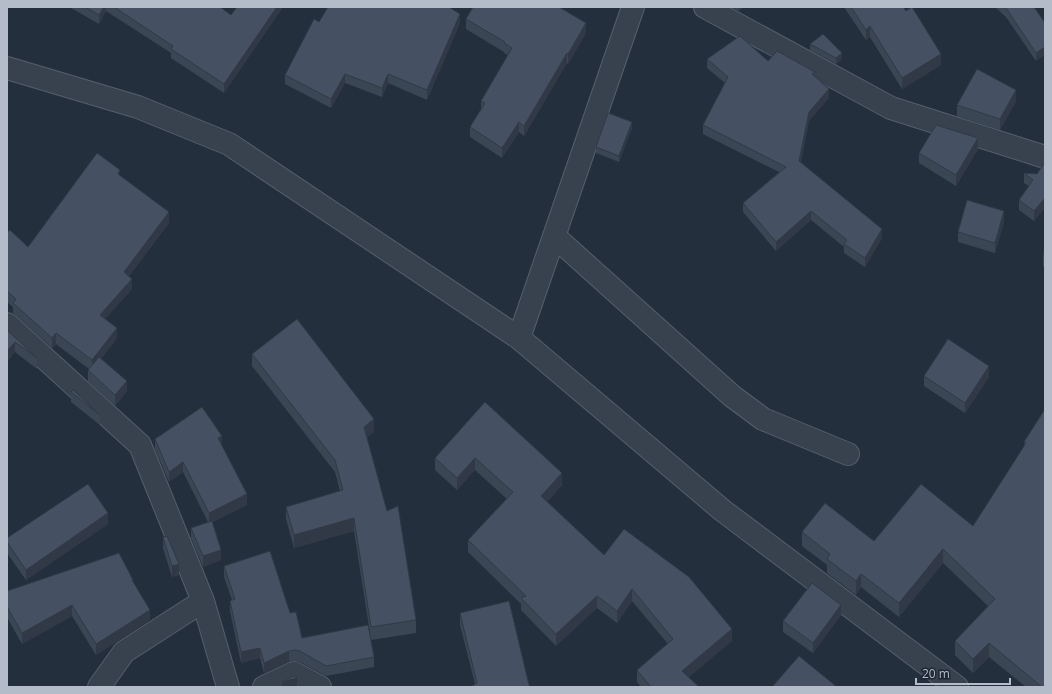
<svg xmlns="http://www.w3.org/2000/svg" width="1052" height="694" font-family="'Open Sans',sans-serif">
	<rect width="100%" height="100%" fill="#242f3e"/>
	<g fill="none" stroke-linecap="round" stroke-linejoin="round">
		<g stroke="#565f6c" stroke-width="24">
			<path id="minor" d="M 705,7 L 891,108 L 1045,157
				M 7,68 L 138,107 L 229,144 L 519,338 L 722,510 L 957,687
				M 554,236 L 732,396 L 763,419 L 848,454
				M 7,324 L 140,445 L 203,601 L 228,687
				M 519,338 L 633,7
				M 99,687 L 124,652 L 203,601
				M 264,687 L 294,673 L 320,687"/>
		</g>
		<use href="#minor" stroke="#38414e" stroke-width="22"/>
	</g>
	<path fill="#3b4654" d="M 71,7 L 220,7 L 231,15 L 283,7 L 224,93 L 171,58 L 171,53 L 106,11 L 99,24 L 71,8 Z
		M 731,7 L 744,7 L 739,11 Z
		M 844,7 L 903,7 L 941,65 L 902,89 L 870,37 L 866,40 Z
		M 995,7 L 1034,7 L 1045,23 L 1036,61 L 1006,17 Z
		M 466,19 L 586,33 L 568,64 L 567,63 L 524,136 L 519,132 L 502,158 L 470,137 L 470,127 L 481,109 L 481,101 L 508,55 L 504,53 L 504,52 L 466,29 Z
		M 460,23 L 427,100 L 388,83 L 382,97 L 345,83 L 331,108 L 285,84 L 285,75 Z
		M 810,44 L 842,59 L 836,64 L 810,50 Z
		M 707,59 L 768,61 L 815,76 L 829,98 L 809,121 L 801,162 L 882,238 L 865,267 L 844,253 L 844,247 L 811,220 L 776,251 L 743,212 L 743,203 L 779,172 L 703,134 L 703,125 L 725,83 L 707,68 Z
		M 1016,101 L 1000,130 L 957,116 L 957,105 Z
		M 632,128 L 619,162 L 596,153 L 596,147 Z
		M 978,149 L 956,186 L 919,163 L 919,153 Z
		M 1045,162 L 1045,208 L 1034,221 L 1019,210 L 1019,200 L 1029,186 L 1024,183 L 1024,173 L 1037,174 Z
		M 120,176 L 169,223 L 129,276 L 132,289 L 105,319 L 117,338 L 101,359 L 127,391 L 115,406 L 88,381 L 88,370 L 89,369 L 56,344 L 52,348 L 13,313 L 13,307 L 7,302 L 7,232 L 28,247 Z
		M 1004,222 L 995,253 L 958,242 L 958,232 Z
		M 1045,246 L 1045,267 L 1043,266 L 1043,256 Z
		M 7,330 L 37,358 L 37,369 L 15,352 Z
		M 252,354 L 374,432 L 367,437 L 416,620 L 416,633 L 371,640 L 354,531 L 294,548 L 286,519 L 286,507 L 340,491 L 335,472 L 252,366 Z
		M 924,376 L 989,377 L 965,413 L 924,386 Z
		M 71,392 L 100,415 L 100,425 L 71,402 Z
		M 485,402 L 562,485 L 547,502 L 604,555 L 732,641 L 688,677 L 699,687 L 641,687 L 637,682 L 637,670 L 668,644 L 632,601 L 617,623 L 597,608 L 556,646 L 521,610 L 521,604 L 468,552 L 468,540 L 507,499 L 475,470 L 457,490 L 435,470 L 435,458 Z
		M 1045,409 L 1045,687 L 1026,687 L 989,657 L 973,673 L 955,655 L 955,641 L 988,606 L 943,563 L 899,617 L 861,587 L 856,595 L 827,573 L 827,565 L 802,546 L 802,532 L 874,541 L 973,526 L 1024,448 L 1024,442 Z
		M 155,439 L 222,445 L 247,505 L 212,522 L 221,560 L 203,567 L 191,538 L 191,528 L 208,522 L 183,472 L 169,482 L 155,449 Z
		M 108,524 L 26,580 L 7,553 L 7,538 Z
		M 163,537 L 179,575 L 172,577 L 163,548 Z
		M 224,566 L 290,613 L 302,638 L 374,657 L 374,667 L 326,676 L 300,662 L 295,661 L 289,662 L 264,673 L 260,658 L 241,663 L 230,611 L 230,601 L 232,600 L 224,577 Z
		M 133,582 L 150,620 L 96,655 L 72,616 L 22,644 L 7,617 L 7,591 Z
		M 460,613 L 529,685 L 475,684 L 460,625 Z
		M 841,615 L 813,653 L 783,632 L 783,621 Z"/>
	<path fill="#303945" d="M 104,7 L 106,7 L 106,11 L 99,24 L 99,15 Z
		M 277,7 L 283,7 L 224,93 L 224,84 Z
		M 739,7 L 744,7 L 739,11 Z
		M 460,14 L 460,23 L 427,100 L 427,90 Z
		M 586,23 L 586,33 L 568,64 L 568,54 Z
		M 870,26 L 870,37 L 866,40 L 866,30 Z
		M 1045,47 L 1045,55 L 1036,61 L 1036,53 Z
		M 567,53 L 567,63 L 524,136 L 524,126 Z
		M 842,53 L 842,59 L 836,64 L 836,58 Z
		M 941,54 L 941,65 L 902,89 L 902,78 Z
		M 345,74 L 345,83 L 331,108 L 331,99 Z
		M 388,74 L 388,83 L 382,97 L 382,88 Z
		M 829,89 L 829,98 L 809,121 L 799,170 L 799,161 L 809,112 Z
		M 1016,90 L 1016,101 L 1000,130 L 1000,119 Z
		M 519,122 L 519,132 L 502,158 L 502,148 Z
		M 632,122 L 632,128 L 619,162 L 619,156 Z
		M 978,138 L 978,149 L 956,186 L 956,175 Z
		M 1045,198 L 1045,208 L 1034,221 L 1034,211 Z
		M 811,211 L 811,220 L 776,251 L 776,242 Z
		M 1004,211 L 1004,222 L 995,253 L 995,243 Z
		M 169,212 L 169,223 L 124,282 L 124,272 Z
		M 882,229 L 882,238 L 865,267 L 865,258 Z
		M 132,279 L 132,289 L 100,325 L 100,315 Z
		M 117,328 L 117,338 L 92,371 L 92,360 Z
		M 56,333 L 56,344 L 52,348 L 52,338 Z
		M 15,342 L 15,352 L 7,362 L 7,351 Z
		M 989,366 L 989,377 L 965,413 L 965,403 Z
		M 127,381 L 127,391 L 115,406 L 115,395 Z
		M 374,419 L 374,432 L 364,439 L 364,427 Z
		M 222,436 L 222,447 L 218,438 Z
		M 475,458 L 475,470 L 457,490 L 457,478 Z
		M 183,462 L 183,472 L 169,482 L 169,472 Z
		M 562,473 L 562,485 L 541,508 L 541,496 Z
		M 247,494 L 247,505 L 209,524 L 209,513 Z
		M 108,513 L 108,524 L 26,580 L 26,570 Z
		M 354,518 L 354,531 L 294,548 L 294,535 Z
		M 943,549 L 943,563 L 899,617 L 899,603 Z
		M 221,550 L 221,560 L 203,567 L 203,556 Z
		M 179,564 L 179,575 L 172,577 L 172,566 Z
		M 861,574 L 861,587 L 856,595 L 856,581 Z
		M 632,589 L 632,601 L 617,623 L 617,611 Z
		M 597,596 L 597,608 L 556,646 L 556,634 Z
		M 72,605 L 72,616 L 22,644 L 22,633 Z
		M 841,605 L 841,615 L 813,653 L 813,643 Z
		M 150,610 L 150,620 L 96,655 L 96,644 Z
		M 732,629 L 732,641 L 682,683 L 682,671 Z
		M 989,643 L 989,657 L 973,673 L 973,659 Z
		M 260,648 L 260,658 L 241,663 L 241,652 Z
		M 289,651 L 289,662 L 264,673 L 264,663 Z
		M 297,678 L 297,687 L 282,687 L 282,682 Z"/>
	<path fill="#455162" stroke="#303945" d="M 85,7 L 104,7 L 99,15 Z
		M 114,7 L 220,7 L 231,15 L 237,7 L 277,7 L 224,84 L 171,49 L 173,46 Z
		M 328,7 L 449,7 L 460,14 L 427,90 L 388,74 L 382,88 L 345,74 L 331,99 L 285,75 L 314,19 L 319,22 Z
		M 473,7 L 559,7 L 586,23 L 568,54 L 567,53 L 524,126 L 519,122 L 502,148 L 470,127 L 485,103 L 481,101 L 512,48 L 504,43 L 505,42 L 466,19 Z
		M 851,7 L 903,7 L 906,11 L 912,7 L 941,54 L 902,78 L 870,26 L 866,30 Z
		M 1005,7 L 1034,7 L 1045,23 L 1045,47 L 1036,53 L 1006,8 Z
		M 823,34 L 842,53 L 836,58 L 810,44 Z
		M 740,36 L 768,61 L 777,51 L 815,72 L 812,74 L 829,89 L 809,112 L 799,161 L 882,229 L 865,258 L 844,244 L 847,240 L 811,211 L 776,242 L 743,203 L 786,167 L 703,125 L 728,77 L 707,59 Z
		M 977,69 L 1016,90 L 1000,119 L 957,105 Z
		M 608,113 L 632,122 L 619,156 L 596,147 Z
		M 936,125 L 978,138 L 956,175 L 919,153 Z
		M 97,153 L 120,170 L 118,174 L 169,212 L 124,272 L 132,279 L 100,315 L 117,328 L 92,360 L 56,333 L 52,338 L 13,303 L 16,299 L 7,291 L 7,232 L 10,230 L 28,247 Z
		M 1045,162 L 1045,198 L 1034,211 L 1019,200 L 1033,180 L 1024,173 L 1037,174 Z
		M 967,200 L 1004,211 L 995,243 L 958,232 Z
		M 1045,246 L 1045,256 L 1043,256 Z
		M 297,319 L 374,419 L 364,427 L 387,511 L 398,506 L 416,620 L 371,627 L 354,518 L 294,535 L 286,507 L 343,490 L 335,460 L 252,354 Z
		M 7,330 L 37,358 L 15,342 L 7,351 Z
		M 948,339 L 989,366 L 965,403 L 924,376 Z
		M 99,357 L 127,381 L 115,395 L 88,370 Z
		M 73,390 L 100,415 L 71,392 Z
		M 485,402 L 562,473 L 541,496 L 604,555 L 624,529 L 689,577 L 732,629 L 682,671 L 699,687 L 651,687 L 637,670 L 673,639 L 632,589 L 617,611 L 597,596 L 556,634 L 521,598 L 526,596 L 468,540 L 513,492 L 475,458 L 457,478 L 435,458 Z
		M 202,407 L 222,436 L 218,438 L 247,494 L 209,513 L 183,462 L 169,472 L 155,439 Z
		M 1045,409 L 1045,687 L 1042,687 L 989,643 L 973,659 L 955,641 L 995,599 L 943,549 L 899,603 L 861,574 L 856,581 L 827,559 L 830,554 L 802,532 L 825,503 L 874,541 L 921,484 L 973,526 L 1026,443 L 1024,442 Z
		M 88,484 L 108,513 L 26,570 L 7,542 L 7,538 Z
		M 212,521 L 221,550 L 203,556 L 191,528 Z
		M 167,536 L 179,564 L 172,566 L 163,537 Z
		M 270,551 L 290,613 L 296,612 L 302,638 L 368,625 L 374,657 L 326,666 L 300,651 L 295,650 L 289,651 L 264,663 L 260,648 L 241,652 L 230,601 L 235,599 L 224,566 Z
		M 119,553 L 133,580 L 132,580 L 150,610 L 96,644 L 72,605 L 22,633 L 7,607 L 7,591 Z
		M 812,583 L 841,605 L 813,643 L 783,621 Z
		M 509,601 L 529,685 L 531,687 L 470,687 L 477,683 L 460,613 Z
		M 799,656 L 837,687 L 772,687 Z
		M 294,676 L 297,678 L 282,682 Z"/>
	<rect width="1052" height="694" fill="none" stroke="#b4bcc9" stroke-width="16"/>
	<path d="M916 678v6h94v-6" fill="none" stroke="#b4bcc9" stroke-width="2"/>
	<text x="922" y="678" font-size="12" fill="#b4bcc9" stroke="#1d2633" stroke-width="3" paint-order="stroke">20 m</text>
</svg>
